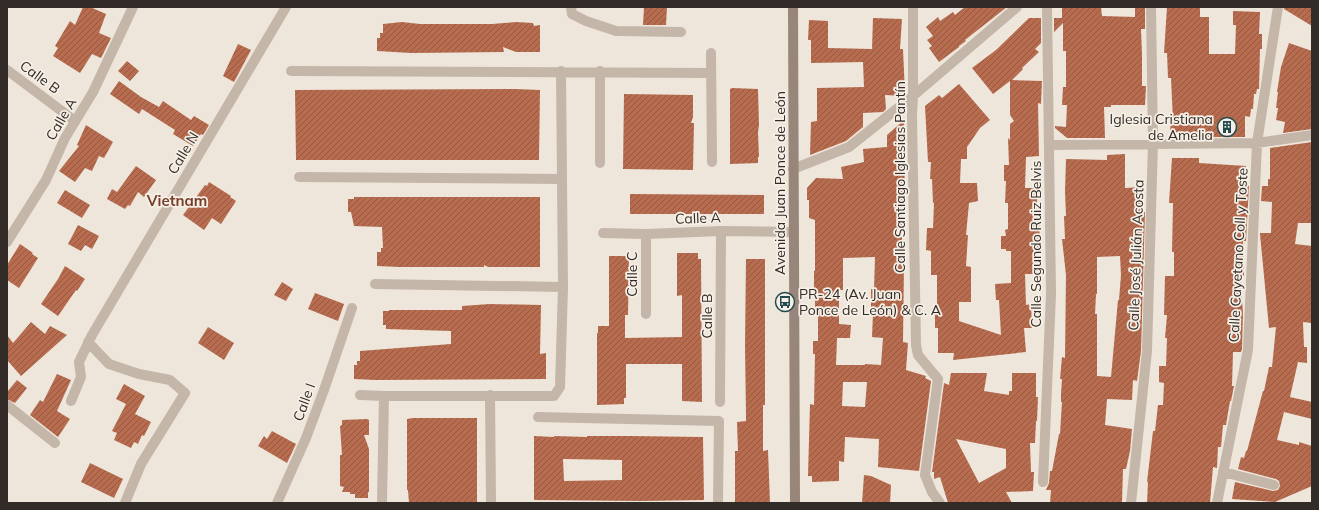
<svg xmlns="http://www.w3.org/2000/svg" width="1319" height="510" font-family="Mulish,sans-serif">
	<defs>
		<pattern id="building-hatch" width="6" height="6" patternUnits="userSpaceOnUse"><rect width="6" height="6" fill="#b76c4f"/><path d="M-1 1l2-2M0 6l6-6M5 7l2-2" fill="none" stroke="#955942"/></pattern>
	</defs>
	<rect width="100%" height="100%" fill="#eee6da"/>
	<path fill="url(#building-hatch)" fill-rule="evenodd" d="M 83,7 L 90,7 L 106,14 L 99,33 L 111,38 L 101,58 L 92,54 L 80,73 L 53,56 L 58,48 L 55,46 L 70,21 L 75,25 Z
		M 644,7 L 667,7 L 666,25 L 643,25 Z
		M 965,7 L 1007,7 L 965,40 L 966,41 L 959,46 L 959,47 L 939,62 L 929,48 L 932,46 L 927,40 L 933,36 L 926,27 L 938,17 L 940,21 L 953,12 L 955,15 Z
		M 1062,7 L 1101,7 L 1102,16 L 1135,17 L 1135,7 L 1145,7 L 1145,29 L 1141,29 L 1142,55 L 1142,86 L 1146,86 L 1145,105 L 1111,105 L 1111,107 L 1104,107 L 1105,138 L 1067,138 L 1055,128 L 1055,126 L 1066,127 L 1067,105 L 1062,105 L 1063,87 L 1066,87 L 1066,51 L 1063,51 L 1063,23 L 1054,32 L 1054,18 L 1062,18 Z
		M 1167,7 L 1200,7 L 1200,17 L 1209,17 L 1209,54 L 1235,54 L 1236,25 L 1233,25 L 1233,11 L 1260,12 L 1259,34 L 1262,34 L 1262,49 L 1260,49 L 1259,89 L 1257,89 L 1256,94 L 1254,94 L 1253,109 L 1251,109 L 1250,117 L 1245,116 L 1245,137 L 1208,137 L 1208,134 L 1170,132 L 1171,120 L 1173,121 L 1171,78 L 1168,78 L 1167,53 L 1164,53 Z
		M 1284,7 L 1312,7 L 1312,26 L 1284,9 Z
		M 873,18 L 902,19 L 900,49 L 903,49 L 905,94 L 903,94 L 903,96 L 885,95 L 886,109 L 883,112 L 863,113 L 863,127 L 846,141 L 810,155 L 811,122 L 817,121 L 817,88 L 864,87 L 863,62 L 811,63 L 811,40 L 808,40 L 809,20 L 828,21 L 828,48 L 872,49 Z
		M 1029,18 L 1041,18 L 1041,43 L 1035,49 L 1039,52 L 1022,68 L 1023,69 L 1012,80 L 1042,81 L 1041,104 L 1038,103 L 1039,156 L 1026,157 L 1025,188 L 1035,188 L 1034,190 L 1037,190 L 1037,212 L 1039,212 L 1040,252 L 1037,252 L 1037,274 L 1025,274 L 1026,305 L 1031,304 L 1032,328 L 1024,328 L 1026,352 L 953,360 L 954,353 L 938,353 L 938,328 L 935,328 L 935,311 L 937,311 L 937,275 L 931,275 L 931,251 L 926,250 L 927,228 L 933,228 L 934,203 L 933,203 L 932,179 L 930,179 L 931,162 L 928,162 L 925,106 L 939,95 L 942,98 L 959,84 L 990,120 L 980,128 L 967,147 L 967,159 L 961,159 L 960,183 L 977,183 L 978,201 L 969,203 L 966,235 L 968,235 L 966,266 L 971,267 L 971,302 L 959,302 L 959,321 L 1001,335 L 999,300 L 996,300 L 995,284 L 1011,283 L 1011,251 L 1006,251 L 1006,249 L 1001,249 L 1001,236 L 1006,236 L 1005,230 L 1008,229 L 1008,203 L 1005,203 L 1006,181 L 1004,181 L 1004,165 L 1009,165 L 1008,138 L 1010,140 L 1010,124 L 1014,121 L 1010,115 L 1010,81 L 993,94 L 972,68 L 996,50 Z
		M 402,22 L 420,24 L 492,24 L 516,22 L 533,23 L 534,26 L 540,25 L 540,52 L 516,52 L 503,47 L 504,52 L 411,53 L 377,51 L 377,38 L 380,38 L 380,33 L 383,33 L 383,24 Z
		M 1289,43 L 1312,51 L 1312,129 L 1283,133 L 1285,122 L 1276,120 L 1278,108 L 1276,108 L 1278,92 L 1277,92 L 1281,67 Z
		M 238,44 L 251,50 L 234,82 L 223,76 Z
		M 127,61 L 139,71 L 130,81 L 118,71 Z
		M 119,81 L 141,97 L 159,107 L 163,101 L 191,120 L 194,116 L 209,125 L 203,135 L 201,134 L 193,146 L 173,134 L 175,130 L 142,109 L 139,114 L 110,94 Z
		M 732,88 L 758,89 L 759,125 L 758,132 L 759,157 L 758,157 L 758,163 L 730,164 L 730,89 Z
		M 515,89 L 540,90 L 539,160 L 296,160 L 295,90 Z
		M 624,94 L 693,95 L 693,117 L 691,123 L 694,123 L 693,170 L 623,169 Z
		M 904,120 L 905,215 L 902,215 L 902,264 L 904,264 L 903,342 L 908,343 L 906,370 L 926,376 L 925,378 L 931,381 L 919,471 L 878,467 L 879,439 L 845,437 L 844,462 L 839,461 L 839,481 L 812,482 L 812,476 L 808,476 L 810,404 L 814,405 L 815,354 L 813,354 L 813,341 L 818,341 L 818,315 L 815,315 L 815,290 L 814,290 L 814,271 L 815,271 L 815,220 L 809,218 L 809,200 L 807,200 L 807,188 L 816,178 L 843,179 L 841,167 L 864,162 L 863,149 L 887,147 L 887,135 ZM 875,257 L 874,289 L 871,289 L 871,314 L 873,314 L 872,337 L 883,338 L 881,365 L 865,364 L 865,365 L 836,365 L 837,338 L 850,338 L 851,325 L 839,324 L 839,290 L 843,290 L 843,258 ZM 843,382 L 867,382 L 865,407 L 842,406 Z
		M 86,125 L 113,142 L 104,158 L 99,156 L 92,171 L 85,168 L 75,182 L 59,171 L 79,146 L 77,145 Z
		M 1312,142 L 1312,223 L 1298,223 L 1295,244 L 1312,246 L 1312,323 L 1303,322 L 1304,347 L 1307,347 L 1307,363 L 1298,362 L 1290,397 L 1312,402 L 1312,419 L 1284,412 L 1277,440 L 1299,445 L 1299,442 L 1312,446 L 1312,486 L 1275,502 L 1232,499 L 1235,482 L 1273,491 L 1278,490 L 1280,486 L 1279,481 L 1276,479 L 1238,469 L 1241,457 L 1244,458 L 1246,451 L 1247,451 L 1263,391 L 1264,391 L 1269,367 L 1272,367 L 1276,327 L 1269,328 L 1260,234 L 1260,233 L 1271,233 L 1272,202 L 1261,201 L 1262,186 L 1268,186 L 1268,179 L 1270,179 L 1270,148 Z
		M 1125,154 L 1125,188 L 1142,187 L 1142,212 L 1145,212 L 1141,351 L 1137,381 L 1133,380 L 1132,400 L 1107,399 L 1105,425 L 1132,429 L 1130,451 L 1126,469 L 1123,469 L 1122,503 L 1050,503 L 1051,490 L 1046,490 L 1049,483 L 1050,471 L 1052,471 L 1059,434 L 1060,434 L 1062,402 L 1061,402 L 1061,394 L 1062,379 L 1060,379 L 1062,357 L 1065,358 L 1066,275 L 1062,239 L 1065,239 L 1064,216 L 1066,216 L 1065,191 L 1066,159 L 1107,160 L 1107,155 ZM 1120,256 L 1121,275 L 1119,300 L 1118,300 L 1111,377 L 1097,376 L 1097,314 L 1095,314 L 1096,294 L 1097,294 L 1097,257 Z
		M 1172,158 L 1199,158 L 1199,163 L 1246,166 L 1245,186 L 1249,186 L 1246,241 L 1243,241 L 1244,276 L 1240,275 L 1243,313 L 1242,349 L 1241,352 L 1233,352 L 1232,386 L 1234,386 L 1231,401 L 1230,401 L 1226,425 L 1223,425 L 1221,447 L 1218,447 L 1217,468 L 1213,467 L 1210,503 L 1147,503 L 1148,482 L 1147,482 L 1153,431 L 1155,431 L 1158,405 L 1163,405 L 1164,383 L 1159,382 L 1159,366 L 1166,366 L 1167,338 L 1165,338 L 1167,315 L 1164,315 L 1165,276 L 1174,276 L 1174,252 L 1172,252 L 1173,203 L 1169,203 Z
		M 136,166 L 156,180 L 144,197 L 138,192 L 130,206 L 128,205 L 125,209 L 107,199 L 112,189 L 117,192 Z
		M 209,182 L 231,196 L 230,197 L 236,201 L 221,224 L 212,218 L 204,230 L 183,215 L 205,185 L 207,186 Z
		M 65,190 L 90,205 L 82,218 L 57,203 Z
		M 630,194 L 764,195 L 764,214 L 630,214 Z
		M 354,197 L 540,197 L 540,267 L 488,267 L 484,265 L 484,267 L 399,267 L 377,266 L 377,252 L 381,252 L 381,248 L 383,248 L 382,227 L 354,226 L 351,212 L 348,212 L 348,199 L 354,199 Z
		M 78,225 L 99,236 L 92,249 L 85,245 L 81,251 L 68,244 Z
		M 20,244 L 33,253 L 32,254 L 38,258 L 19,288 L 7,280 L 7,265 Z
		M 677,253 L 698,253 L 698,259 L 701,259 L 702,402 L 682,401 L 682,364 L 626,364 L 626,398 L 624,398 L 624,404 L 597,405 L 597,333 L 598,333 L 598,326 L 609,326 L 609,256 L 629,256 L 628,315 L 625,315 L 625,338 L 682,337 L 682,295 L 677,296 Z
		M 746,259 L 765,259 L 765,405 L 763,405 L 763,451 L 768,450 L 770,503 L 735,503 L 735,451 L 738,451 L 737,422 L 746,421 L 746,415 L 745,346 Z
		M 65,266 L 85,279 L 77,291 L 76,290 L 58,316 L 41,304 L 58,279 Z
		M 282,282 L 293,289 L 286,301 L 274,295 Z
		M 315,293 L 344,304 L 338,321 L 308,309 Z
		M 490,304 L 541,305 L 540,354 L 546,353 L 546,379 L 375,380 L 354,379 L 354,365 L 357,365 L 357,361 L 360,361 L 360,351 L 451,344 L 451,331 L 386,329 L 386,325 L 383,325 L 383,311 L 389,311 L 389,310 L 462,310 L 462,306 Z
		M 31,322 L 45,334 L 50,326 L 67,335 L 21,376 L 7,360 L 7,335 L 13,343 Z
		M 208,327 L 234,343 L 224,360 L 198,343 Z
		M 951,373 L 987,373 L 984,391 L 1009,395 L 1009,391 L 1012,391 L 1012,373 L 1036,373 L 1036,397 L 1038,397 L 1037,421 L 1036,421 L 1035,443 L 1030,443 L 1031,472 L 1034,472 L 1033,491 L 1006,492 L 1012,503 L 948,503 L 940,477 L 934,479 L 934,472 L 932,472 L 944,383 L 949,385 ZM 956,439 L 1006,449 L 1006,468 L 979,483 Z
		M 57,374 L 71,380 L 57,411 L 70,419 L 58,437 L 30,415 L 40,400 L 43,402 Z
		M 17,380 L 27,388 L 15,403 L 7,399 L 7,392 Z
		M 124,384 L 145,396 L 135,414 L 151,422 L 144,436 L 142,435 L 138,444 L 134,442 L 131,448 L 114,440 L 117,433 L 112,431 L 126,404 L 116,399 Z
		M 413,418 L 477,418 L 477,503 L 409,503 L 408,490 L 407,490 L 407,419 Z
		M 367,419 L 369,420 L 369,435 L 364,435 L 369,449 L 369,492 L 368,492 L 368,498 L 355,498 L 355,494 L 350,494 L 350,492 L 342,492 L 344,487 L 340,486 L 340,455 L 342,455 L 340,426 L 342,425 L 342,420 Z
		M 272,431 L 296,444 L 287,463 L 258,446 L 264,436 L 267,439 Z
		M 534,436 L 554,437 L 554,436 L 587,437 L 587,436 L 629,436 L 703,437 L 704,500 L 642,501 L 534,500 ZM 563,459 L 622,460 L 622,480 L 564,481 Z
		M 90,463 L 123,479 L 114,498 L 81,482 Z
		M 864,475 L 871,476 L 891,485 L 890,503 L 862,503 Z"/>
	<g fill="none" stroke-linecap="round" stroke-linejoin="round">
		<path stroke="#c4b6a8" stroke-width="10" d="M 571,7 L 572,14 L 586,21 L 616,31 L 681,32
			M 913,7 L 913,96 L 912,116 L 916,345 L 918,355 L 938,379 L 925,475 L 932,492 L 940,503
			M 711,53 L 712,162
			M 7,70 L 75,121
			M 291,71 L 711,73
			M 1050,145 L 1257,143 L 1312,135
			M 600,163 L 600,71
			M 793,169 L 849,147 L 913,96 L 1017,7
			M 299,177 L 562,179
			M 603,233 L 646,234 L 721,231 L 794,232
			M 7,242 L 46,180 L 65,138 L 93,92 L 133,7
			M 375,284 L 563,287
			M 646,314 L 646,234
			M 88,342 L 109,364 L 139,374 L 170,380 L 185,393 L 141,464 L 125,503
			M 360,395 L 384,396
			M 490,395 L 491,503
			M 71,401 L 81,377 L 79,362 L 92,335 L 286,7
			M 720,402 L 721,231
			M 7,405 L 55,443
			M 538,417 L 719,421 L 718,503
			M 1223,472 L 1274,485
			M 1043,482 L 1051,294 L 1047,7
			M 277,503 L 306,438 L 324,390 L 352,308
			M 382,503 L 384,396 L 554,396 L 560,387 L 563,287 L 561,71
			M 1131,503 L 1147,351 L 1153,143 L 1151,7
			M 1217,503 L 1248,350 L 1257,143 L 1278,7"/>
		<path stroke="#98867a" stroke-width="10" d="M 793,7 L 795,503"/>
	</g>
	<defs>
		<g id="building-ring" transform="scale(1)"><circle r="9.5" fill="#f6efe6" stroke="#224a4f" stroke-width="1.5"/><path d="M-4-6H4V6H1V3H-1V6H-4ZM-2.5-4.3h1.7v1.8h-1.7ZM.8-4.3h1.7v1.8H.8ZM-2.5-1h1.7V.8h-1.7ZM.8-1h1.7V.8H.8Z" fill="#224a4f"/></g>
		<g id="bus-ring" transform="scale(1)"><circle r="9.5" fill="#f6efe6" stroke="#224a4f" stroke-width="1.5"/><path d="M-5-6H5V4H4V6H2V4H-2V6H-4V4H-5ZM-3.5-4V0h7V-4ZM-3.5 1.2v1.5H-2V1.2ZM2 1.2v1.5H3.5V1.2Z" fill="#224a4f"/></g>
	</defs>
	<g fill-rule="evenodd">
		<use href="#building-ring" x="1227" y="127"/>
		<use href="#bus-ring" x="785" y="302"/>
	</g>
	<g text-anchor="middle" dominant-baseline="central" stroke-width="3.5" stroke-linejoin="round" paint-order="stroke">
		<g font-size="14" fill="#322b27" stroke="#f6efe6">
			<text transform="translate(40 77) rotate(36)">Calle B</text>
			<text transform="translate(61 119) rotate(-60)">Calle A</text>
			<text transform="translate(183 153) rotate(-59)">Calle N</text>
			<text transform="translate(900 177) rotate(-90)">Calle Santiago Iglesias Pantín</text>
			<text transform="translate(780 183) rotate(-90)">Avenida Juan Ponce de León</text>
			<text transform="translate(698 218) rotate(-2)">Calle A</text>
			<text transform="translate(1036 244) rotate(-90)">Calle Segundo Ruiz Belvis</text>
			<text transform="translate(1136 255) rotate(-88)">Calle José Julián Acosta</text>
			<text transform="translate(1238 255) rotate(-87)">Calle Cayetano Coll y Toste</text>
			<text transform="translate(632 274) rotate(-90)">Calle C</text>
			<text transform="translate(707 316) rotate(-90)">Calle B</text>
			<text transform="translate(304 402) rotate(-70)">Calle I</text>
		</g>
		<g font-size="14" fill="#322b27" stroke="#f6efe6" text-anchor="end">
			<text x="1213" y="119">Iglesia Cristiana<tspan x="1213" dy="16">de Amelia</tspan></text>
			<text x="799" y="294" text-anchor="start">PR-24 (Av. Juan<tspan x="799" dy="16">Ponce de León) &amp; C. A</tspan></text>
		</g>
		<g font-size="15" font-weight="bold" fill="#773f2a" stroke="#f6efe6">
			<text x="177" y="200">Vietnam</text>
		</g>
	</g>
	<rect width="1319" height="510" fill="none" stroke="#322b27" stroke-width="16"/>
</svg>
